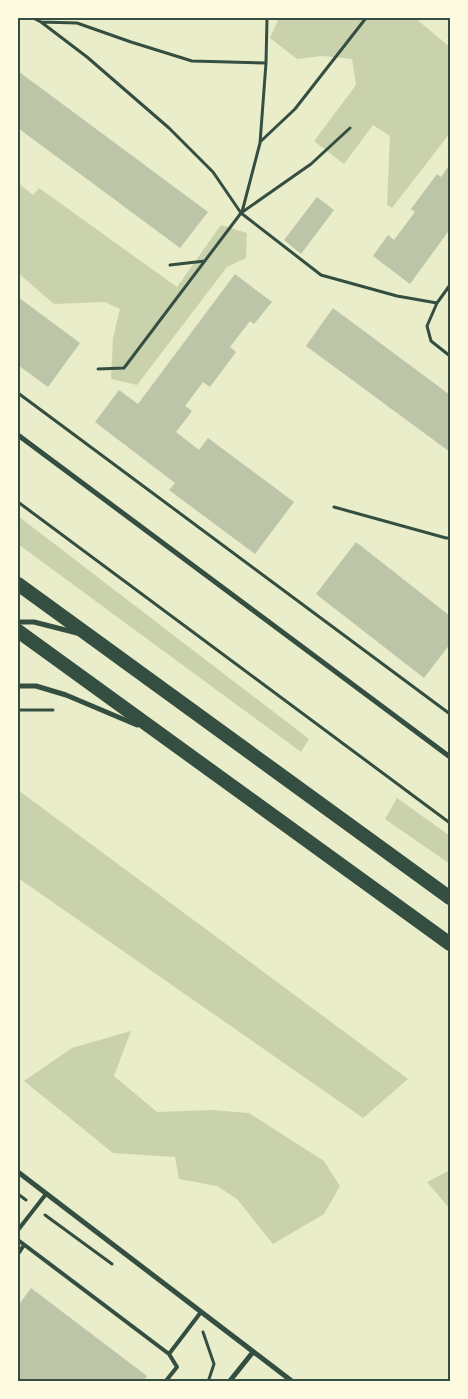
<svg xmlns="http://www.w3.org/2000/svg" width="468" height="1399" font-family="Mulish,sans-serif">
	<rect width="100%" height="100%" fill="#e9edc9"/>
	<path fill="#cad2ad" d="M 279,18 L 415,18 L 450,47 L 450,133 L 392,208 L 387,205 L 390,136 L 373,125 L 344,164 L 314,141 L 356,85 L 352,59 L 322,56 L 297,59 L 270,38 Z
		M 18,183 L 33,195 L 39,188 L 177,287 L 221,225 L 247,233 L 246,258 L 227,267 L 137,385 L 111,379 L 113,338 L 120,309 L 105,302 L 54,304 L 18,273 Z
		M 18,516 L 309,739 L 301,752 L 18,544 Z
		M 18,790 L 408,1079 L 363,1118 L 18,878 Z
		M 397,798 L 450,836 L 450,864 L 385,819 Z
		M 131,1031 L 114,1076 L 157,1112 L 212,1110 L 249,1113 L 324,1161 L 340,1186 L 324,1214 L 273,1244 L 237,1199 L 217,1186 L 179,1179 L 175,1157 L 113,1153 L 24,1081 L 72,1048 Z
		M 450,1170 L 450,1209 L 427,1182 Z"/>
	<path fill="#bcc5a7" d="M 18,71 L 208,212 L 180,248 L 18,128 Z
		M 450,164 L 450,229 L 410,284 L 373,256 L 388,235 L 394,240 L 415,212 L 411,209 L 437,174 L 441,177 Z
		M 317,197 L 334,210 L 301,254 L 284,240 Z
		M 235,274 L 272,302 L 254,324 L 250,321 L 230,347 L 236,352 L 210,387 L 203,382 L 185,406 L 192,411 L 176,432 L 199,450 L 208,438 L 294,502 L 255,554 L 169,490 L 175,483 L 95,422 L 119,390 L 138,404 Z
		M 18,297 L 80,343 L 48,387 L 18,365 Z
		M 333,308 L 450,395 L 450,452 L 306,346 Z
		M 356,542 L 450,616 L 450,644 L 424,678 L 316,594 Z
		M 31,1288 L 147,1376 L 143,1382 L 18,1382 L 18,1306 Z"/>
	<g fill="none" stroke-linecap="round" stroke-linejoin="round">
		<path stroke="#344e41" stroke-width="3" d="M 33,18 L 41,22 L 77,23 L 131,42 L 192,61 L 266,63
			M 41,22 L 87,57 L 169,128 L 213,172 L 241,213 L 321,275 L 397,296 L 437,303
			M 260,142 L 295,109 L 366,18
			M 242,212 L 260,143 L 266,63 L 267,18
			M 170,265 L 205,261
			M 450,285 L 437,303 L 427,326 L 431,341 L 450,356
			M 98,369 L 124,368 L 241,213 L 311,164 L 350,128
			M 18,393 L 450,714
			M 18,502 L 450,823
			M 334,507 L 446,538 L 450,538
			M 18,710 L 53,710
			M 18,1194 L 26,1200
			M 45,1215 L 112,1264
			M 203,1332 L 214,1364 L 208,1382"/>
		<path stroke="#344e41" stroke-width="4" d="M 18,1230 L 46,1194
			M 18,1240 L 169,1354 L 201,1312
			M 18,1254 L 24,1245
			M 165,1382 L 177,1367 L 169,1354"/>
		<path stroke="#344e41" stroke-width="5" d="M 18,435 L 450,757
			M 18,622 L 34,622 L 77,633
			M 18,686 L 36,686 L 66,695 L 137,725
			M 18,1172 L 293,1382
			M 229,1382 L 253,1352"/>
		<path stroke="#344e41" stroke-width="14" d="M 18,584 L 450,898
			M 18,631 L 450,944"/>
	</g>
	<rect width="468" height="1399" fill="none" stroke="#fefae0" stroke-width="38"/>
	<rect x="19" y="19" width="430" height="1361" fill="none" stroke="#344e41" stroke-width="2"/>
</svg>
